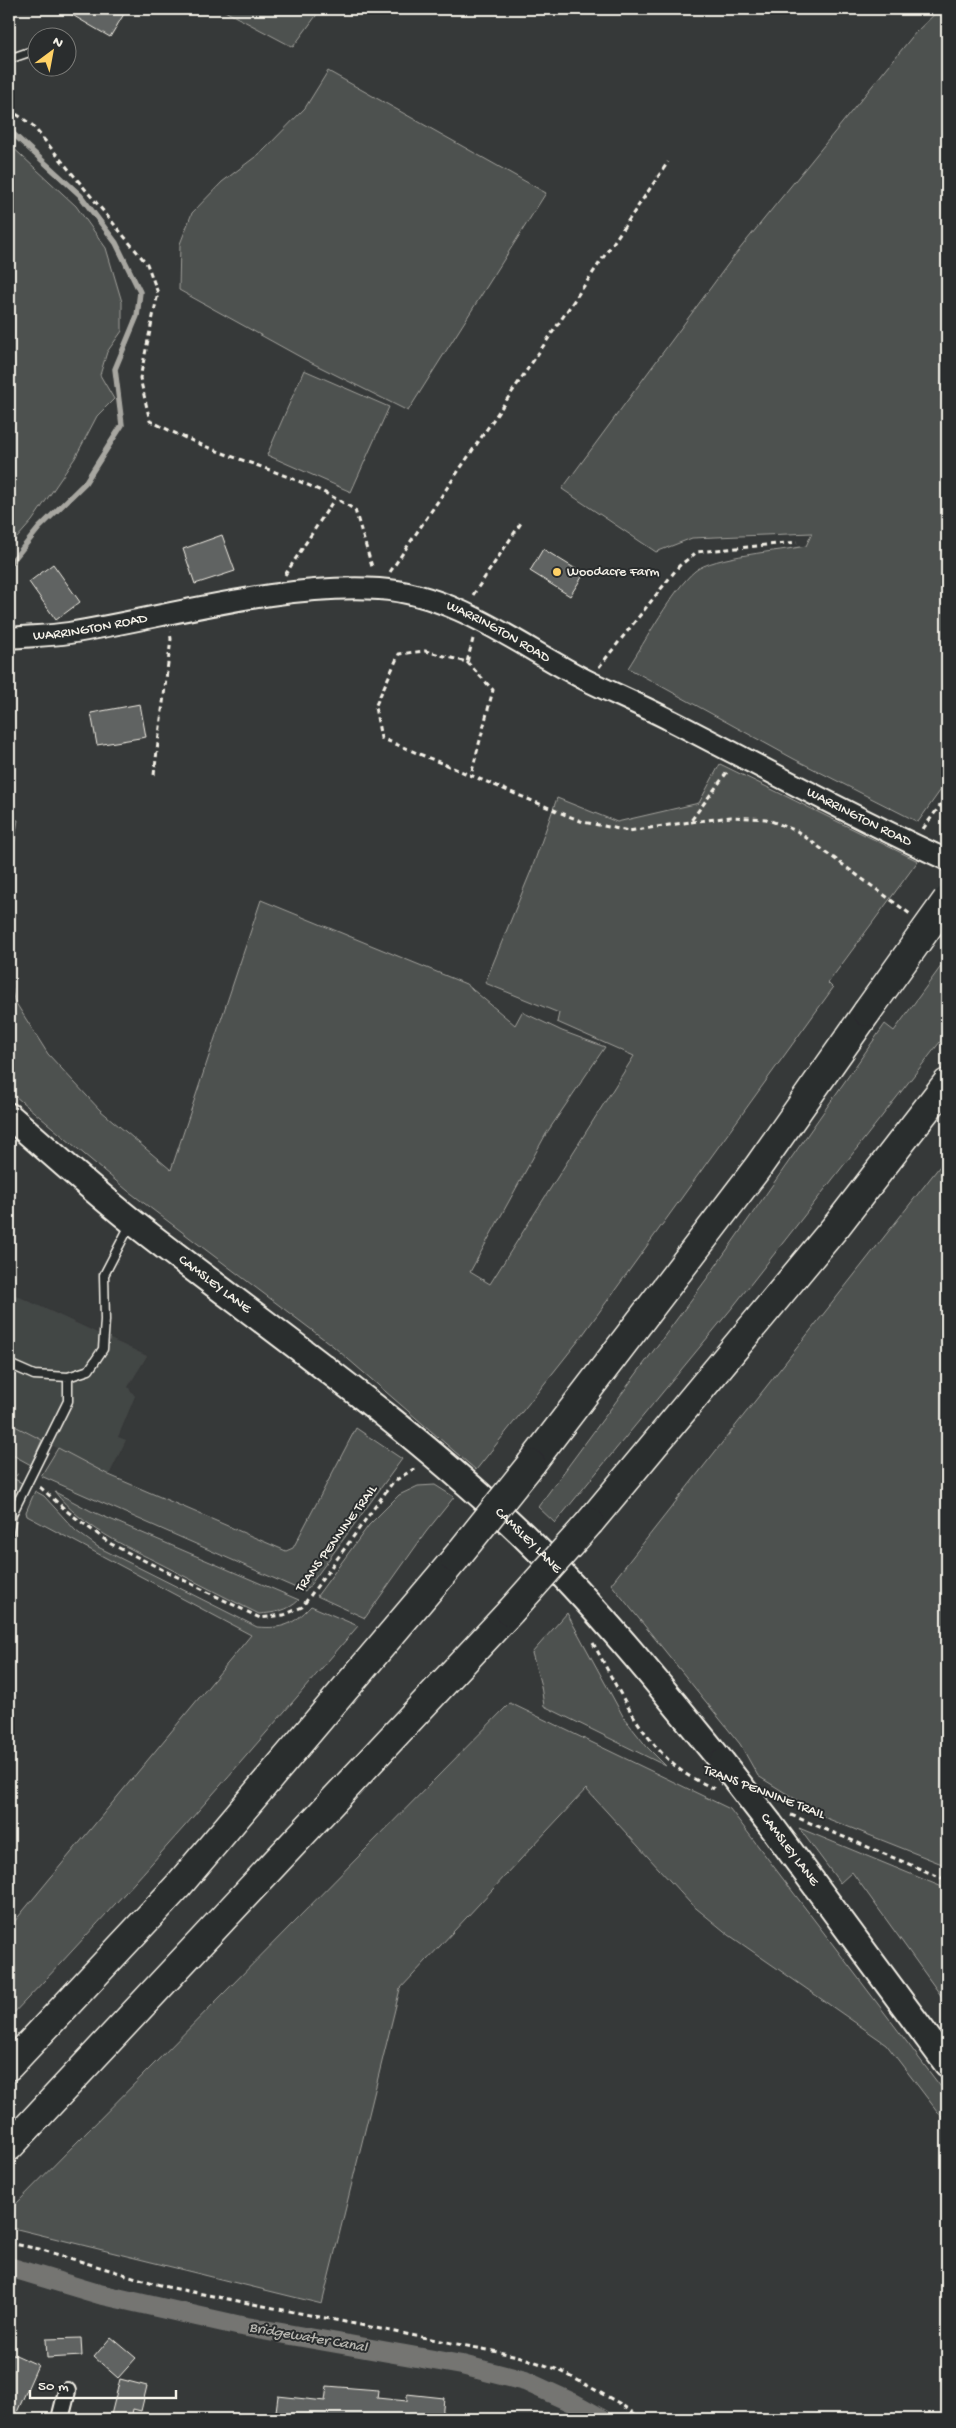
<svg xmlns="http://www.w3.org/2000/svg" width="956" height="2428" font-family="'Gochi Hand',sans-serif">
	<rect width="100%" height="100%" fill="#363939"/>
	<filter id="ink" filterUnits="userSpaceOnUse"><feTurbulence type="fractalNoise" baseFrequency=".02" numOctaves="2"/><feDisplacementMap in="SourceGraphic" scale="10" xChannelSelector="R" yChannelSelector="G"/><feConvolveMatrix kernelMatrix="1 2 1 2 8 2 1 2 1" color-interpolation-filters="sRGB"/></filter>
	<g filter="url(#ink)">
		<path fill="#434645" d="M 9,1292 L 147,1356 L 128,1387 L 135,1396 L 118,1437 L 126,1440 L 109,1475 L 9,1423 Z"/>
		<path fill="#4e514f" stroke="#a1a19c" d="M 221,9 L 321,9 L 293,47 Z
			M 940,9 L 947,9 L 947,781 L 918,822 L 794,759 L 628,668 C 645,642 673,589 695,571 C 713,556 781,551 806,546 L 812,533 L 692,538 L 656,552 L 562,489 L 734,256 L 916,32 Z
			M 328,71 L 546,193 L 408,411 L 304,359 L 179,290 L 180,244 L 192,213 L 222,182 L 263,151 L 305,108 Z
			M 9,144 L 76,206 L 106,248 L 122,302 L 122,331 L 107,352 L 100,375 L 114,399 L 97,416 L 75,458 L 32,521 L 9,547 Z
			M 304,370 L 389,407 L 351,492 L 267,455 Z
			M 720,764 L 918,861 L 828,983 L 833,988 L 579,1340 L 476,1470 L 333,1346 L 128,1191 L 9,1091 L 9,974 L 14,1000 L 48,1054 L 100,1110 L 171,1170 L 261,900 L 466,984 L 515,1025 L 522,1012 L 562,1031 L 605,1047 L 546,1134 L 470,1272 L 490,1284 L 634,1056 L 557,1022 L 559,1013 L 485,983 L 531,871 L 557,798 L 617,822 L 699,803 Z
			M 9,819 L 18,820 L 9,876 Z
			M 947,958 L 947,1033 L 732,1308 L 555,1523 L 538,1507 L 708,1277 L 885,1024 L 894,1031 Z
			M 947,1157 L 947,1866 L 826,1818 L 758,1776 L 740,1744 L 611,1584 Z
			M 9,1423 L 42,1440 L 31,1465 L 9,1453 Z
			M 356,1428 L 402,1459 L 305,1592 L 41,1476 L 58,1448 L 109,1475 L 286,1551 L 293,1548 Z
			M 9,1476 L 22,1483 L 11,1504 L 9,1503 Z
			M 435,1485 L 454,1497 L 426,1532 L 365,1618 L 317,1596 L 369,1525 L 399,1495 L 418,1486 Z
			M 35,1491 L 44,1496 L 76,1531 L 98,1547 L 257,1627 C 283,1629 293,1625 311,1606 L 358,1626 C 244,1759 130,1892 9,2018 L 9,1928 L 251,1635 L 27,1516 L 26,1512 Z
			M 55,1492 L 91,1511 L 299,1600 C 288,1611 274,1613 259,1614 C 227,1598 195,1582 163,1565 C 125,1546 82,1527 55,1492 Z
			M 567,1613 L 624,1718 L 647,1747 L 666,1766 L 544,1706 L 541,1686 L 532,1653 Z
			M 510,1703 L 730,1809 L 947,2095 L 947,2124 L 886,2044 L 729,1935 L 691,1904 L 586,1789 L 400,1989 L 322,2304 L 9,2227 L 9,2211 Z
			M 799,1828 L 947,1889 L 947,2004 L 852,1872 L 840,1883 Z"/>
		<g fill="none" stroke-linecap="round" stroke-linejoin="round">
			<path stroke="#a8a7a1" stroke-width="5.5" d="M 9,130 L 80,195 L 116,243 L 140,292 L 137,316 L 115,369 L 122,425 L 85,483 L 39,528 L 9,565"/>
			<path stroke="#757572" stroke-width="20" d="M 9,2267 L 99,2294 L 241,2326 L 462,2365 L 525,2381 L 573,2403 L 602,2419"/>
		</g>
		<path fill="#616362" stroke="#f4f1e8" d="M 62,9 L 127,9 L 110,37 Z
			M 222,535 L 235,571 L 195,584 L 183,549 Z
			M 543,549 L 584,574 L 570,596 L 530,571 Z
			M 53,564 L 80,602 L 56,620 L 29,582 Z
			M 140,704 L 146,737 L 97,745 L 91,713 Z
			M 111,2337 L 136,2358 L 118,2378 L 94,2357 Z
			M 81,2338 L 82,2356 L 47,2358 L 46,2339 Z
			M 9,2352 L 38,2365 L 14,2419 L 9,2419 Z
			M 120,2379 L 147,2386 L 141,2411 L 133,2409 L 131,2419 L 110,2419 Z
			M 327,2386 L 378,2390 L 377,2398 L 407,2401 L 407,2394 L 444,2398 L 442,2419 L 275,2419 L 278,2396 L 325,2401 Z"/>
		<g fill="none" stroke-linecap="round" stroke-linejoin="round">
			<g stroke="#f4f1e8" stroke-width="11">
				<path id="service" d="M 9,59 L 38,49
					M 9,1364 L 34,1375 L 68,1377 L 89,1370 L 103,1349 L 105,1320 L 104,1275 L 130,1225
					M 9,1532 L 12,1514 L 68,1401 L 68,1377"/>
			</g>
			<g stroke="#f4f1e8" stroke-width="20">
				<path id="minor" d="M 60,2419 L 67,2391"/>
			</g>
			<g stroke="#f4f1e8" stroke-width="24">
				<g id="tertiary">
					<path id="s1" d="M 9,638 C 29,636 49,636 69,633 C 168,617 279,583 379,589 C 457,594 522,648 590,682 C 617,695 645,707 672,721 C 764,768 853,817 947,860"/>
				</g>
			</g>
			<g stroke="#f4f1e8" stroke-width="29">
				<g id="primary">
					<path id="s2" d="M 9,1116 C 51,1152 91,1189 134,1223 C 265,1325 404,1420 524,1536 C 596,1606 659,1684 722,1762"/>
					<path d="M 770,1824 L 947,2064"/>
				</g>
			</g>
			<g stroke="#f4f1e8" stroke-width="31">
				<path id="motorway" d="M 531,1464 L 758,1167 L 867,1012
					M 590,1522 L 838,1224 L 947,1083
					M 9,2066 L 178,1886 L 455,1559
					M 9,2147 L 510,1612"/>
			</g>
			<path stroke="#f4f1e8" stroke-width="3" stroke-dasharray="5 4" stroke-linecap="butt" d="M 9,109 L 32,125 L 147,264 L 158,293 L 140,378 L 150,421 C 165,428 180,436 195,442 C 249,465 306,478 355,510 L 373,570
				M 390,572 L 668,162
				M 285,575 L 335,498
				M 473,595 L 521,523
				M 473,639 L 467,662 L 425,651 L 399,654 L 375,707 L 381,738 L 583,822 L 629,831 L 690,822 L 728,771
				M 467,662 L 493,690 L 471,775
				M 599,667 L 679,566 L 697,552 L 797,542
				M 154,775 L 171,639 L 170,632
				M 691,822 L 731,817 L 766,819 L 797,831 L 910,914
				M 923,829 L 947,796
				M 9,1470 L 17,1475
				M 40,1487 L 68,1512 L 111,1544 L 260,1618 L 284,1615 L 302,1607 L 393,1482 L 412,1470 L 417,1469
				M 593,1643 C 618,1688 641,1741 683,1772 C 692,1779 704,1783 714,1789
				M 791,1815 L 947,1880
				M 9,2243 L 39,2249 L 167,2287 L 518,2356 L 559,2370 L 619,2403 L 642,2419"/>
			<use href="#service" stroke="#2a2d2e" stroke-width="8"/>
			<use href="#minor" stroke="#2a2d2e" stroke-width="16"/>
			<use href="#tertiary" stroke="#2a2d2e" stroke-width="20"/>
			<use href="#primary" stroke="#2a2d2e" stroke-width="25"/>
			<use href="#motorway" stroke="#2a2d2e" stroke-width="28"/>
			<g stroke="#f4f1e8" stroke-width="29" stroke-linecap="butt">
				<path id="primary-bridge" d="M 722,1762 L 770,1824"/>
			</g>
			<g stroke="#f4f1e8" stroke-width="31" stroke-linecap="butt">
				<path id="motorway-bridge" d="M 867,1012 L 947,900
					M 455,1559 L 531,1464
					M 510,1612 L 590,1522"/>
			</g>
			<use href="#primary-bridge" stroke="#2a2d2e" stroke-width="25"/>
			<use href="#motorway-bridge" stroke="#2a2d2e" stroke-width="28"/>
		</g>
	</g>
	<circle fill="#ffd166" stroke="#2a2d2e" stroke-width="2" cx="557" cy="572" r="5"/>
	<g text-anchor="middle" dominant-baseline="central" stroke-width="4" stroke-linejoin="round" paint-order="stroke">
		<g font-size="14" fill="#f4f1e8" stroke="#2a2d2e" text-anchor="start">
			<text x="567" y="572">Woodacre Farm</text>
		</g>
		<g font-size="14" fill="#f4f1e8" stroke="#2a2d2e">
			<text stroke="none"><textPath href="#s1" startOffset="82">WARRINGTON ROAD</textPath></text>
			<text stroke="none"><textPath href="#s1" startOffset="502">WARRINGTON ROAD</textPath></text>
			<text stroke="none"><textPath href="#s1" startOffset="908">WARRINGTON ROAD</textPath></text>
			<text stroke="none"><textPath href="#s2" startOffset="266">CAMSLEY LANE</textPath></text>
			<text transform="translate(337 1539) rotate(-54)">TRANS PENNINE TRAIL</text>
			<text stroke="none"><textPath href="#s2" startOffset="671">CAMSLEY LANE</textPath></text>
			<text transform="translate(764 1793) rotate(21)">TRANS PENNINE TRAIL</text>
			<text transform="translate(789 1850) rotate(53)">CAMSLEY LANE</text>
		</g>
		<g font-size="15" font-style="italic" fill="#b4b3ad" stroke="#2a2d2e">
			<text transform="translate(308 2338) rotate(10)">Bridgewater Canal</text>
		</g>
	</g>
	<rect width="956" height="2428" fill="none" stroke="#2a2d2e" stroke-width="30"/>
	<rect x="15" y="15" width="926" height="2398" fill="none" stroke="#f4f1e8" stroke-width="2" filter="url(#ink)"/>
	<g transform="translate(52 52) rotate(32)"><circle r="24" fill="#2a2d2e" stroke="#7b7b78"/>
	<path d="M0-4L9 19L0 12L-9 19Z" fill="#ffd166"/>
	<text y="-8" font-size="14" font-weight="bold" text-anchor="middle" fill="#f4f1e8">N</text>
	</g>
	<path d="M30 2390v8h146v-8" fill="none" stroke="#f4f1e8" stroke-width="2.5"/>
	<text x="38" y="2390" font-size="15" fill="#f4f1e8" stroke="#2a2d2e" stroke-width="4" paint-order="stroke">50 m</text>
</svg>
